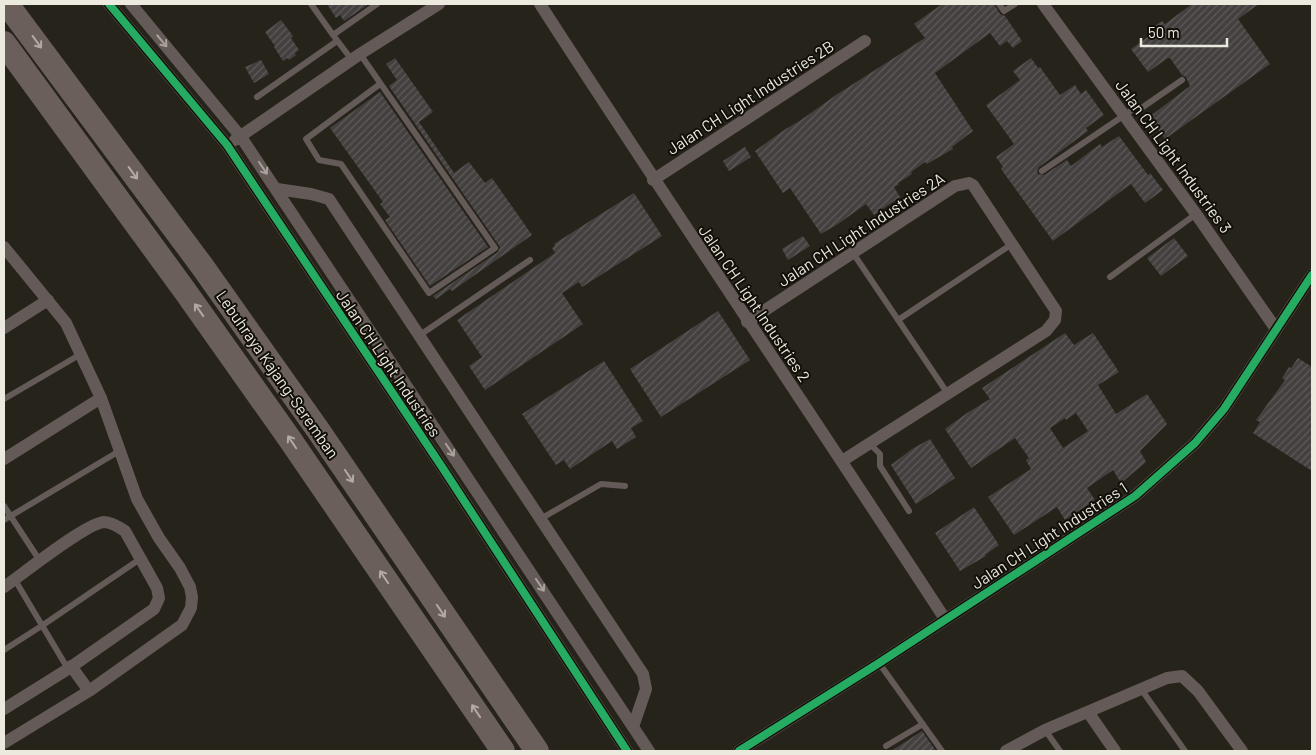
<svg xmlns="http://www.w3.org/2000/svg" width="1316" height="755" font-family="Barlow,sans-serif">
	<defs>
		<pattern id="building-hatch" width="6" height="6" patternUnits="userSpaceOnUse" patternTransform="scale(1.25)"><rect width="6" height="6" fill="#43403f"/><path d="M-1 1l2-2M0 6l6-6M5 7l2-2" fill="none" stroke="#5e5c5a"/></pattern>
	</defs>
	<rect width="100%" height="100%" fill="#26231a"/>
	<path fill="url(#building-hatch)" fill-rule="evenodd" d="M 327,4 L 369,4 L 344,21 L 340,15 L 336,18 Z
		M 942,4 L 994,4 L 1000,14 L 1005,16 L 1022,41 L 1013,48 L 1007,41 L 1000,46 L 990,33 L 935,73 L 973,131 L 952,147 L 953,149 L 927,164 L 925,162 L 911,172 L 912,174 L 898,183 L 899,184 L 894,187 L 900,197 L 874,215 L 866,204 L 838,224 L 821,234 L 790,188 L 783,193 L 755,151 L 784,130 L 801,120 L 836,95 L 925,38 L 914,24 Z
		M 1192,4 L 1259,4 L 1238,19 L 1270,64 L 1165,139 L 1149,117 L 1190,86 L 1186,77 L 1182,75 L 1170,58 L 1168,58 L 1148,72 L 1131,49 L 1156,31 L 1153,27 L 1162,21 L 1165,24 Z
		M 281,20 L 293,36 L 291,38 L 299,50 L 295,53 L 296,55 L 289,60 L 287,58 L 283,61 L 274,47 L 275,46 L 265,32 Z
		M 395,58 L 433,112 L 419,122 L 454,173 L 469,162 L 485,183 L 492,178 L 532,235 L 452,291 L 450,289 L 436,299 L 433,296 L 498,252 L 500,247 L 389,86 L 397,80 L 386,64 Z
		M 1031,58 L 1038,68 L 1040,67 L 1060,95 L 1075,85 L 1081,94 L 1086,90 L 1104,115 L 1086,128 L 1088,131 L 1039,167 L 1037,171 L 1038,174 L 1044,175 L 1067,160 L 1071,166 L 1100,144 L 1102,147 L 1119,136 L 1148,175 L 1150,173 L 1163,190 L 1145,203 L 1131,184 L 1053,241 L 1001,169 L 1003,167 L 996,157 L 1014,144 L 986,105 L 1020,80 L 1013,71 Z
		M 261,60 L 269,74 L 254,83 L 245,67 Z
		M 380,92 L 488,247 L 430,286 L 385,220 L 390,217 L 380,204 L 383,202 L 330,128 Z
		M 745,147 L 751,157 L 729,171 L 723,161 Z
		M 634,193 L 662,236 L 582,287 L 579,282 L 562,293 L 583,324 L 485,390 L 469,366 L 482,357 L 457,320 L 555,253 L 552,248 L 555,246 L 554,244 Z
		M 803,236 L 810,246 L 788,260 L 782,249 Z
		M 1174,238 L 1188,256 L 1161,276 L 1147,258 Z
		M 718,311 L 750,360 L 661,417 L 630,369 Z
		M 1065,333 L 1074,345 L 1093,333 L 1119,372 L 1098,385 L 1116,414 L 1147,394 L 1167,424 L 1140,451 L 1146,462 L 1121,483 L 1113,470 L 1087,488 L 1095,500 L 1065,520 L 1057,507 L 1014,535 L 988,497 L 1031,469 L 1026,460 L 1029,458 L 1015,438 L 971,468 L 945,429 L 967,413 L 990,399 L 982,388 ZM 1076,413 L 1088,431 L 1063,448 L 1050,428 L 1065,418 L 1066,420 Z
		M 1298,358 L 1312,367 L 1312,471 L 1253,433 L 1260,422 L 1256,420 L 1285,380 L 1282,378 L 1289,367 L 1291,368 Z
		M 604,361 L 643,421 L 631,428 L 636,437 L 617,449 L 612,441 L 570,469 L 564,460 L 556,465 L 522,414 Z
		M 930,439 L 955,478 L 916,504 L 891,465 L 912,449 Z
		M 974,507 L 999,545 L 985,555 L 986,556 L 960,571 L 935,533 Z
		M 922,731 L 936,751 L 891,751 Z"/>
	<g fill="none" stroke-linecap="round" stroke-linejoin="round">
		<path stroke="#645a57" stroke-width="6" d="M 311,4 L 333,35
			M 999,4 L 1004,11 L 1015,4
			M 360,54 L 495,248 L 429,293 L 341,164 L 319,160 L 306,139 L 380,84
			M 352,60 L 333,35 L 377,4
			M 257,97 L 337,41
			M 1042,171 L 1132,110 L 1143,107 L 1182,80
			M 853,253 L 948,394
			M 1110,277 L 1196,214
			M 898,320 L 1012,244
			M 420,335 L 530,260
			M 4,399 L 81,354
			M 870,444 L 880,454 L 880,466 L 909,511
			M 4,506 L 40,561
			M 542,518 L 601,484 L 625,486
			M 4,520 L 121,450
			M 15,580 L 68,669
			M 4,650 L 43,625 L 140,559
			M 879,663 L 942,751
			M 1141,689 L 1185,751
			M 1045,730 L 1060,751
			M 886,746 L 923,724"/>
		<path stroke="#645a57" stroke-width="12" d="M 109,4 L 227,145 L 442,467 L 627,751
			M 131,4 L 241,137 L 649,751
			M 540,4 C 673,210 811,413 945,619
			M 1043,4 L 1196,214 L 1276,329
			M 235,140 L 360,54 L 439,4
			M 653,180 L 865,41
			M 277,189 L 311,194 L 329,199 L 643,674 L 646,689 L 633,727
			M 4,247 L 66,323 L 101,398 L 137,499 L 159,538 L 180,568 L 190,587 L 192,597 L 191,608 L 182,625 L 89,691 L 4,743
			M 747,322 L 955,186 L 969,183 L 973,185 L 1056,311 L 1055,320 L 1046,331 L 842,461
			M 4,328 L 48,300
			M 4,459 L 101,398
			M 4,587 C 23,574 86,523 104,522 C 111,522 119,527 125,531 L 157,588 L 159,598 L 154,609 L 68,669 L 4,709
			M 71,666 L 89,691
			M 1088,712 L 1115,751
			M 739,751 L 879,663 L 1135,496 L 1195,443 L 1224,409 L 1312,275
			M 1006,751 L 1045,730 L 1167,678 L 1182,676 L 1198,691 L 1242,751"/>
		<path stroke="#6a5f5b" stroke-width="24" d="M 7,4 L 202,266 L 318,430 L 537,751
			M 4,43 L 185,291 L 289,438 L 503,751"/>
		<g stroke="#110f08" stroke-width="11">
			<path id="cycleway" d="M 109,4 L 227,145 L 442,467 L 627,751
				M 739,751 L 879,663 L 1135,496 L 1195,443 L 1224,409 L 1312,275"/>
		</g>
		<use href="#cycleway" stroke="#26ab63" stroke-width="8"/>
	</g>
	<defs><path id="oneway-shaft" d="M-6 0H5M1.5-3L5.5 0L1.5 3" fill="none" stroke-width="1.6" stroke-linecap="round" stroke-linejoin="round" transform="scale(1.25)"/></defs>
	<g stroke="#a8a29a">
		<use href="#oneway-shaft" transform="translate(162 41) rotate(50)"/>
		<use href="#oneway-shaft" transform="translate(263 168) rotate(56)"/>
		<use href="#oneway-shaft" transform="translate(450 450) rotate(56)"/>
		<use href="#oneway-shaft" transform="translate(540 585) rotate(56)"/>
	</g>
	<g stroke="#b2aba3">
		<use href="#oneway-shaft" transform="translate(37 42) rotate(54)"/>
		<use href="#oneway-shaft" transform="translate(133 173) rotate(54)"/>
		<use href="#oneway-shaft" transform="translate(199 310) rotate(-125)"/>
		<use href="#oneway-shaft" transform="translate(292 442) rotate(-124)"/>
		<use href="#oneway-shaft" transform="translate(349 476) rotate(56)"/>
		<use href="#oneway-shaft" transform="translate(384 577) rotate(-124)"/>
		<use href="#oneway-shaft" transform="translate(441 611) rotate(56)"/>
		<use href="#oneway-shaft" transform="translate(476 711) rotate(-124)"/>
	</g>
	<g text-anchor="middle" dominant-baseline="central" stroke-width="4" stroke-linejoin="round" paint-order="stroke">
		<g font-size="16" fill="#ece9de" stroke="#110f08">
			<text transform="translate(750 97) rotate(-33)">Jalan CH Light Industries 2B</text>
			<text transform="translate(1174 156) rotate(54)">Jalan CH Light Industries 3</text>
			<text transform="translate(861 229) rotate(-33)">Jalan CH Light Industries 2A</text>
			<text transform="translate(755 303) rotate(56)">Jalan CH Light Industries 2</text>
			<text transform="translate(389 363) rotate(56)">Jalan CH Light Industries</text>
			<text transform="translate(278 374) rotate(55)">Lebuhraya Kajang-Seremban</text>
			<text transform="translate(1049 535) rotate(-33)">Jalan CH Light Industries 1</text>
		</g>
	</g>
	<rect width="1316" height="755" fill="none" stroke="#ece9de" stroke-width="10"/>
	<path d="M1141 38v8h86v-8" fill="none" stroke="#ece9de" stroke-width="2.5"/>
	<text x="1148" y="38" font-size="15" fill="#ece9de" stroke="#110f08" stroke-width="4" paint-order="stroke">50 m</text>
</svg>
